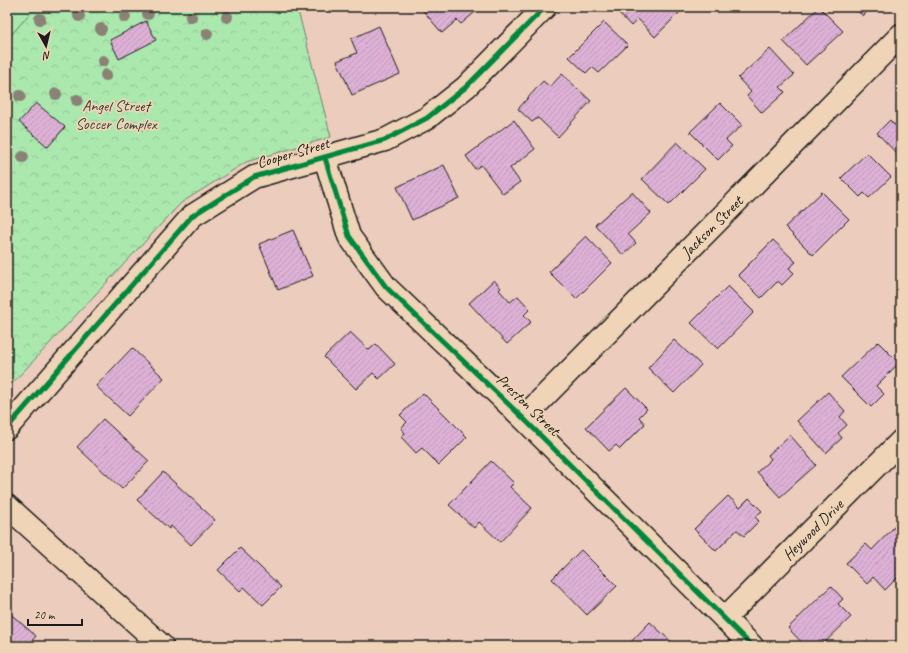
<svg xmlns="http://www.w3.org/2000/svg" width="908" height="653" font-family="Caveat,sans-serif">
	<defs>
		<pattern id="park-crowns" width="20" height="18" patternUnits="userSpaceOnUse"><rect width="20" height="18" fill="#abe8ae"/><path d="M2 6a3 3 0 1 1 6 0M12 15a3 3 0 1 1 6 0" fill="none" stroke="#93c695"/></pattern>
		<pattern id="building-hatch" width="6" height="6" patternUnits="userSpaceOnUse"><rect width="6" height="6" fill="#ddb1d6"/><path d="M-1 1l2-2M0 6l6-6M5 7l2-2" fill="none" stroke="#bd98b7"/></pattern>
	</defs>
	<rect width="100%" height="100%" fill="#eccdbd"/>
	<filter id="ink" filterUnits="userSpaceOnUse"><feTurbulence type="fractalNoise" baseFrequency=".025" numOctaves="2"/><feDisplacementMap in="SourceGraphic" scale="8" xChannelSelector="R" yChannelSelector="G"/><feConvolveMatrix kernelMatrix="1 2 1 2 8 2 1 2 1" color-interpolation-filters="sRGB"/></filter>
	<g filter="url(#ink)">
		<path fill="url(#park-crowns)" stroke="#648265" d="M 7,7 L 297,7 L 331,137 L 246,162 L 181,203 L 7,389 Z"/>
		<path fill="#abe8ae" stroke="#648265" d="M 7,7 L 35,7 L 7,40 Z"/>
		<path fill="url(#building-hatch)" stroke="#1c1c1c" d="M 420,7 L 481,7 L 461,24 L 457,20 L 442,33 Z
			M 619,7 L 685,7 L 655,37 L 638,19 L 631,26 L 616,10 Z
			M 819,7 L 843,31 L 806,65 L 783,41 Z
			M 853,7 L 872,7 L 863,16 Z
			M 146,21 L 156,40 L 119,59 L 110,40 Z
			M 604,22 L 628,45 L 599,73 L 592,67 L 586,73 L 569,57 Z
			M 379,26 L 400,74 L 352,95 L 337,61 L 357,53 L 351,39 Z
			M 770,49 L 794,75 L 780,87 L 785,92 L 762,113 L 747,96 L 751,92 L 738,78 Z
			M 562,74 L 591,101 L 558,137 L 538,118 L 532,122 L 518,109 L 543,81 L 550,87 Z
			M 36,103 L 65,127 L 48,147 L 19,122 Z
			M 720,103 L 742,125 L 726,140 L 732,146 L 718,160 L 690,132 Z
			M 901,119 L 901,158 L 877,133 L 890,120 L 894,125 Z
			M 514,120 L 535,149 L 510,168 L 520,182 L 503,194 L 481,165 L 475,169 L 466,156 Z
			M 677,142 L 705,169 L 669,205 L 642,179 Z
			M 867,153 L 891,177 L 869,198 L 864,193 L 860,197 L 841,178 Z
			M 444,165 L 459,198 L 412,220 L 397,187 Z
			M 632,192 L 651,213 L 628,234 L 636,243 L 623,255 L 595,225 Z
			M 822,192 L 849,219 L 813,255 L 785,227 Z
			M 293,230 L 313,276 L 278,290 L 259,244 Z
			M 586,236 L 612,263 L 576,299 L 549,272 Z
			M 773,240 L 796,262 L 789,268 L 794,273 L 782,285 L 778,281 L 761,298 L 738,275 Z
			M 494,280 L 501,288 L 499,290 L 510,302 L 518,296 L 530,309 L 524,315 L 531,322 L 507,344 L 469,303 Z
			M 728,286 L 754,312 L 718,349 L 691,323 Z
			M 350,332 L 369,350 L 376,344 L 395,364 L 379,379 L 373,373 L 356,389 L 324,357 Z
			M 674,340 L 701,365 L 674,393 L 648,368 Z
			M 878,342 L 899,363 L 876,386 L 884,394 L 871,407 L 841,377 Z
			M 132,348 L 164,378 L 128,416 L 96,386 Z
			M 626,388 L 647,409 L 639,417 L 645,424 L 620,449 L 616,445 L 609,451 L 586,427 Z
			M 828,392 L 845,411 L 840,417 L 847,425 L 838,433 L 842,438 L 826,453 L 797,421 Z
			M 423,393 L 467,437 L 439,465 L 422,448 L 416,453 L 401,437 L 405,433 L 401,428 L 407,422 L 400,415 Z
			M 103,419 L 149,461 L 122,489 L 77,447 Z
			M 790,435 L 816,465 L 780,497 L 757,472 L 771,459 L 768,455 Z
			M 491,461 L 514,483 L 510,487 L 532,508 L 500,542 L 479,522 L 474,528 L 449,505 Z
			M 163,472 L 215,520 L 191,545 L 171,526 L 169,529 L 137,500 Z
			M 728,496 L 740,507 L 749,498 L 762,511 L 755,517 L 759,521 L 744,536 L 737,530 L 716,551 L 694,529 Z
			M 896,525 L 901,530 L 901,574 L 885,590 L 873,577 L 867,584 L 846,563 L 866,544 L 872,550 Z
			M 240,548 L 281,587 L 263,605 L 244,587 L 240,591 L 218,570 Z
			M 581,550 L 617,586 L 587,615 L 552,579 Z
			M 831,586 L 843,599 L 838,604 L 851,617 L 821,646 L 805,646 L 788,628 Z
			M 7,611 L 36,636 L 27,646 L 7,646 Z
			M 650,622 L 676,646 L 627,646 Z"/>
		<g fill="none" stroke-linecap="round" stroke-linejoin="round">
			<g stroke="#1c1c1c" stroke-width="25">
				<path id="minor" d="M 325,158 L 349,236 L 386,287 L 523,418 L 752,646
					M 523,418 L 901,35
					M 7,428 L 192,216 L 254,177 L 385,140 L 427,118 L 466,87 L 545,7
					M 7,506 L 162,646
					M 725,618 L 901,441"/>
			</g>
			<use href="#minor" stroke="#f0d4b7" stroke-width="22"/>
			<g stroke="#f0d4b7" stroke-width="8">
				<path id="cycleway" d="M 325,158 L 349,236 L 386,287 L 523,418 L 752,646
					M 7,428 L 192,216 L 254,177 L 385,140 L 427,118 L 466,87 L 545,7"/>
			</g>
			<use href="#cycleway" stroke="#00873e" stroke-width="5"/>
		</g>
		<g fill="#8a8274">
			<circle cx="148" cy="14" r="6"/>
			<circle cx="79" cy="16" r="6"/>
			<circle cx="125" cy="17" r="6"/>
			<circle cx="191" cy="17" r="6"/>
			<circle cx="227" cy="17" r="6"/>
			<circle cx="40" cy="19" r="6"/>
			<circle cx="101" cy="29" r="6"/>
			<circle cx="207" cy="34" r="6"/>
			<circle cx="103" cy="61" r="6"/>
			<circle cx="106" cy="75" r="6"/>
			<circle cx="56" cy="94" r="6"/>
			<circle cx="20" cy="96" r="6"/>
			<circle cx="77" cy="100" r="6"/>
			<circle cx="23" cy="157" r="6"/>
		</g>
	</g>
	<g text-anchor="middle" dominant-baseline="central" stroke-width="3.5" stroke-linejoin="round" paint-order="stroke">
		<g font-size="16" fill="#394539" stroke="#f0d4b7">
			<text x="116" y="106">Angel Street<tspan x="116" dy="18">Soccer Complex</tspan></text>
		</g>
		<g font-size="16" fill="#1c1c1c" stroke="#f0d4b7">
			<text transform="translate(293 153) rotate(-16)">Cooper Street</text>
			<text transform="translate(712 227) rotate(-45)">Jackson Street</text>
			<text transform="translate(528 405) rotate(44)">Preston Street</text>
			<text transform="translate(813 530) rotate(-45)">Heywood Drive</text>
		</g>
	</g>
	<rect width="908" height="653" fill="none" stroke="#f0d4b7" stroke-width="24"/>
	<rect x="12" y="12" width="884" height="629" fill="none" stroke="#1c1c1c" stroke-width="1.5" filter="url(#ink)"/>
	<g transform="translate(46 46) rotate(172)" stroke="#f0d4b7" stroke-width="3" paint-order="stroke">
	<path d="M0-3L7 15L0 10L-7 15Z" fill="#1c1c1c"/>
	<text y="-6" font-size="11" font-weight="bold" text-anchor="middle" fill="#1c1c1c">N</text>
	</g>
	<path d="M28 619v6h54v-6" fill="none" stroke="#1c1c1c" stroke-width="2"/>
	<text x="34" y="619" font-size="12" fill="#1c1c1c" stroke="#f0d4b7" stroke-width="3" paint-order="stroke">20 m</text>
</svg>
